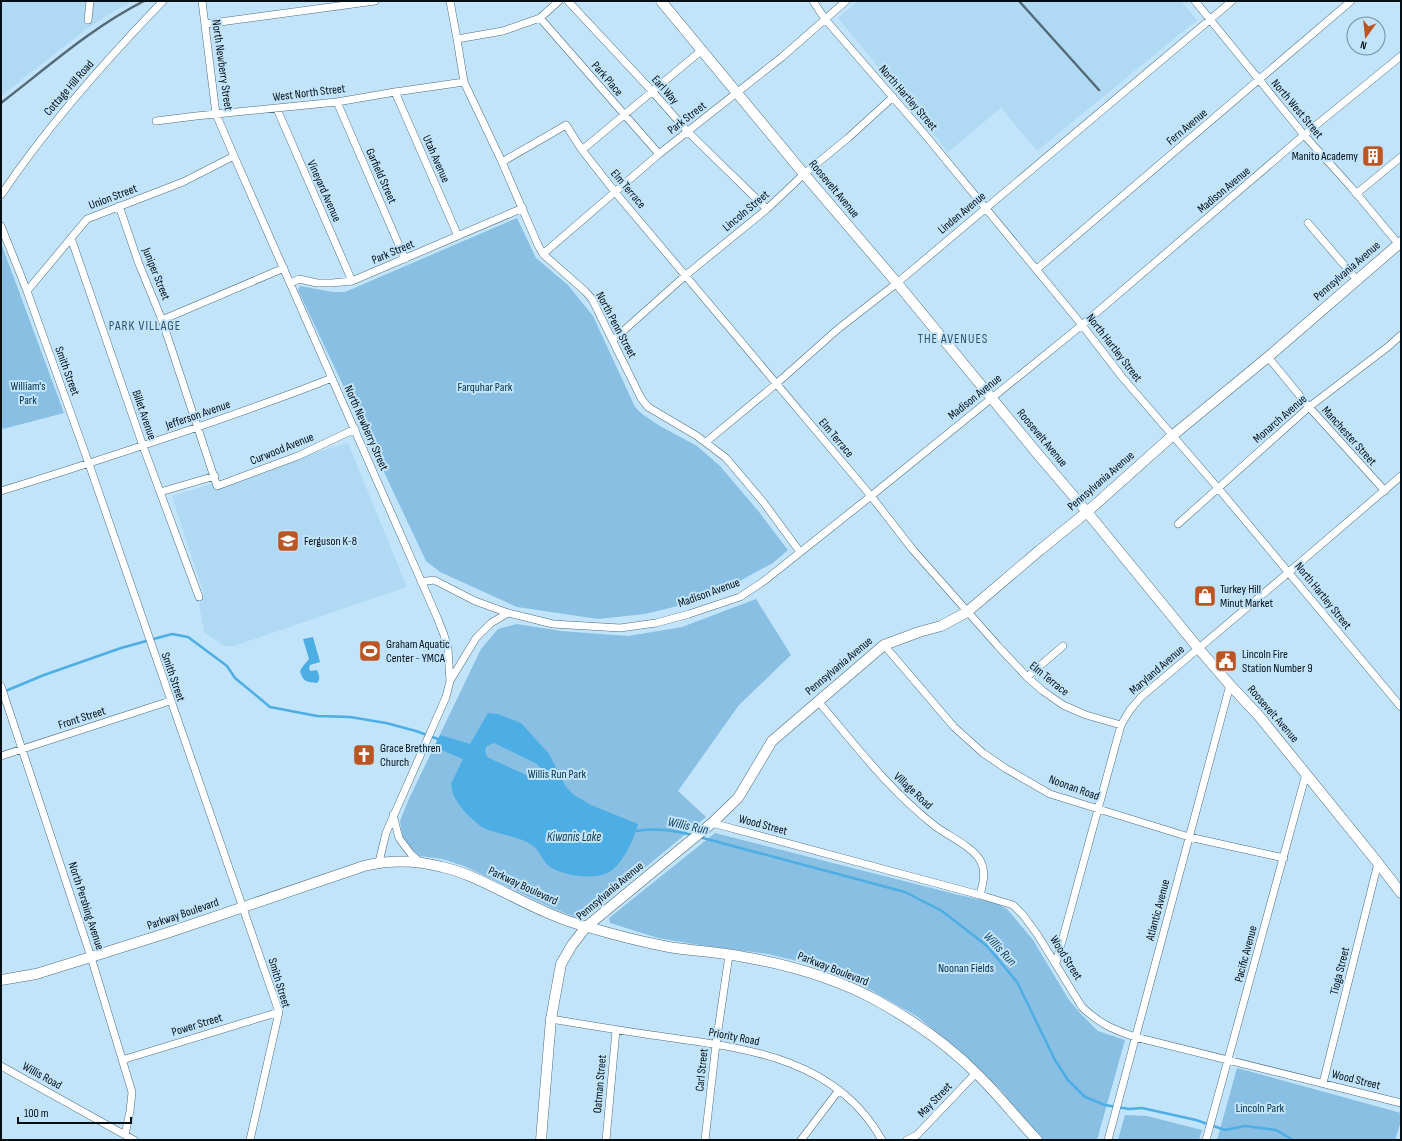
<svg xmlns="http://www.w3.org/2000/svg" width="1402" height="1141" font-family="'Sofia Sans Condensed',sans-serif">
	<rect width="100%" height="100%" fill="#c2e4fa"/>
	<path fill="#b0daf4" d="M 1,1 L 134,1 L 114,11 L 85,30 L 1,96 Z
		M 858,1 L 1181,1 L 1197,20 L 1037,151 L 1001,108 L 948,152 L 838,18 Z
		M 348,443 L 407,587 L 234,646 L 224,646 L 204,632 L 199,604 L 204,595 L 172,496 Z"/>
	<path fill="#88bfe2" d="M 517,218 L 536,258 L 568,285 L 593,316 L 635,407 L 642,414 L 660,426 L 697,446 L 720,466 L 759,512 L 788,550 L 773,563 L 734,584 L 694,602 L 645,614 L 598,619 L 517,607 L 440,572 L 426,561 L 298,290 L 300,286 L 333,292 L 345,292 Z
		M 1,243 L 64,413 L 3,429 L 1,423 Z
		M 756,599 L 791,655 L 739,705 L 678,791 L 706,817 L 598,907 L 580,919 L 552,908 L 464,866 L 442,859 L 420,856 L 403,841 L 400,821 L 408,801 L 481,649 L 498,629 L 517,624 L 561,631 L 628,636 L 682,627 Z
		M 715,833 L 959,895 L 997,903 L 1008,910 L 1033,940 L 1069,1000 L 1081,1014 L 1098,1031 L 1125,1040 L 1097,1140 L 1043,1140 L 1030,1126 L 1000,1089 L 953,1046 L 918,1017 L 860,984 L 814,965 L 768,954 L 699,945 L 658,938 L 610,923 L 609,918 Z
		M 1237,1068 L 1401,1113 L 1401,1121 L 1395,1140 L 1217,1140 Z
		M 1125,1115 L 1147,1116 L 1202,1130 L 1199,1140 L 1118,1140 Z"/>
	<path fill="#4caee4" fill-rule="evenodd" d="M 313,637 L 320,662 L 310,665 L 309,669 L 311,671 L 317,670 C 319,675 321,679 317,683 C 307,682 303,682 300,671 L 303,666 L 309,659 L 303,639 Z
		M 488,713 L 498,714 L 521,723 L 549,754 L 566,787 L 574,795 L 591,805 L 638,824 C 634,839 621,869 605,874 C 598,877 580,877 572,875 C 564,873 555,871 549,866 C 542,861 540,850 532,845 C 518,836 501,835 486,829 C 475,824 459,807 454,796 C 452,793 452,788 451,784 L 463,759 L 434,747 L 440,735 L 470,744 ZM 494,743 L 537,764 L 540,767 L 540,772 L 533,778 L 489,758 L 486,755 L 485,750 L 487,746 Z"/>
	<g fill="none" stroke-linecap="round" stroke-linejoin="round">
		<path stroke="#4caee4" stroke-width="2.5" d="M 3,692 L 44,675 L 121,648 L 172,634 L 188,637 L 227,666 L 235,678 L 270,707 L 317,716 L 350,717 L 386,723 L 416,731 L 438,739
			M 636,831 C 658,828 671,830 693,835
			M 699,837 L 905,892 L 942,911 L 987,946 L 1017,982 L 1055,1060 L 1068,1080 L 1085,1097 L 1105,1105 L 1129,1109 L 1142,1108 L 1196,1120 L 1225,1130 L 1245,1126 L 1276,1130 L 1293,1140"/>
		<g stroke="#4e6c80" stroke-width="8">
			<path id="street" d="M 202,1 L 216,114 L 234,156 L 437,617 L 444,635 L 448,649 L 450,681 L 446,697 L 386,833 L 379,862
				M 450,1 L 457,39 L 464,82 L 502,162 L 538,245 L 543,254 L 585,291 L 592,299 L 641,398 L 648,407 L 697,436 L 726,458 L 764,503 L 800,552
				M 568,1 L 652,91 L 688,132 L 767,209
				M 813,1 L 825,19 L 922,131 L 1082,325 L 1122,377 L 1218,488 L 1401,707
				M 1195,1 L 1304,135 L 1351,187 L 1401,247
				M 540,18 L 659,154
				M 88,20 L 90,1
				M 205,24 L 375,1
				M 457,39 L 503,31 L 540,18 L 559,1
				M 395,92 L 458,236
				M 337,102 L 405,259
				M 277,109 L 352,281
				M 156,121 L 196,116 L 337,102 L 395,92 L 464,82
				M 582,150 L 702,50
				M 502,162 L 566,125 L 582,150 L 615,192 L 871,496 L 913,550 L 998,646 L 1027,677 L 1043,691 L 1063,705 L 1086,715 L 1121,725
				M 1356,194 L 1401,157
				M 1,195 C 48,125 104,62 163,1
				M 119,206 L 139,264 L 162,320 L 217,486 L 298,456 L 355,429
				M 1308,223 L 1357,280
				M 1,226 L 27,291 L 89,464 L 279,1012 L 250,1140
				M 71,238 L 143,446 L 199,597
				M 543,254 L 659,154 L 782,57 L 846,1
				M 1037,269 L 1351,1
				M 291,283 L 299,279 L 317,283 L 332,283 L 352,281 L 523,208
				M 27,291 L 87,219 L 183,182 L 234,156
				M 162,320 L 284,268
				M 613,340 L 686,275 L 767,209 L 804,174 L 848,138 L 893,97
				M 1268,357 L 1309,407 L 1385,491
				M 706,442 L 776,384 L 838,329 L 897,283 L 1232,1
				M 1,491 C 66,471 130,450 195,428 C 241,412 287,396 332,378
				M 160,492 L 215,476
				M 1178,524 L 1309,407 L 1389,346 L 1401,335
				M 421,582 L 434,580 L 475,601 L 508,613 L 553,624 L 620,628 L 656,623 L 689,614 L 740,597 L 764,581 L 871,496 L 1082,325 L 1304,135 L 1401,56
				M 884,645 L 954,727 L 983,753 L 1005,768 L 1050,794 L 1189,837 L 1284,858
				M 1027,677 L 1063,646
				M 450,681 L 476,638 L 491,623 L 508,613
				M 1,686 L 91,957 L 132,1092 L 130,1111 L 125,1135
				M 818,701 C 855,745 890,791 935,826 C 948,836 974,847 981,862 C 986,872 983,884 980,895
				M 1,756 L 170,701
				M 393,815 L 399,838 L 411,854 L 420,862
				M 712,823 L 980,895 L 1013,905 L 1023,915 L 1037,934 L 1082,1007 C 1100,1024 1112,1029 1135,1037 L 1401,1103
				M 1056,963 L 1121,725 L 1130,710 L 1141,697 L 1289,572 L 1401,476
				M 551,1019 C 587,1025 623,1031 659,1036 C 744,1048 836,1057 882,1140
				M 122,1060 L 279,1012
				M 1,1066 L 134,1140
				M 1323,1083 L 1378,863
				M 606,1140 L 616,1030
				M 705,1140 L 716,1044 L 729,955
				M 801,1140 L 839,1090
				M 907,1140 L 917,1135 L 976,1073
				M 1108,1140 L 1230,685
				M 1206,1140 L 1306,774"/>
		</g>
		<g stroke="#4e6c80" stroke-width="11">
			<path id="secondary" d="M 661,1 L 804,174 L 897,283 L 1036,452 L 1087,512 L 1199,649 L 1230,685 L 1259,716 L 1378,863 L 1401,893
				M 1,980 L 36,974 L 91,957 L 170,932 L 364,866 C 389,860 416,860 442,867 C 465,872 487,884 508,894 C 534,907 560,920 588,927 C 615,935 642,942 669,947 C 694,951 719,952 744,957 C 790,965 835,978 876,1000 C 912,1020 947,1044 976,1073 C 998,1094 1016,1118 1037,1140
				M 541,1140 L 551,1019 L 561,964 L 572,945 L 586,927 L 712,823 L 738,798 L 772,741 L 884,645 L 919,632 L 941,626 L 967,612 L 1040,550 L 1087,512 L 1172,436 L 1268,357 L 1401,242"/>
		</g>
		<use href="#street" stroke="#fff" stroke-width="7"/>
		<use href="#secondary" stroke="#fff" stroke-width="10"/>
		<path stroke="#556a77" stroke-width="2.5" d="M 1019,1 L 1099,90
			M 1,103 C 48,67 91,28 144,1"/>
	</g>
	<defs>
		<g id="building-square" transform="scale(1.15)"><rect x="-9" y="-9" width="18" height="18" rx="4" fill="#bb5624" stroke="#c2e4fa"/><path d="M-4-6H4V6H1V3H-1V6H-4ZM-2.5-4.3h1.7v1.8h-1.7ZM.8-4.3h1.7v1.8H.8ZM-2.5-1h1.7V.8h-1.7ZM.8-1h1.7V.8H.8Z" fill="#fff"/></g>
		<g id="school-square" transform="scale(1.15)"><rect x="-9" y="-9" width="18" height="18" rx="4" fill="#bb5624" stroke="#c2e4fa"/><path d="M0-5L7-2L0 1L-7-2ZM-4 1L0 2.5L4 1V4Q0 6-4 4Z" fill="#fff"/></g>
		<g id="shop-square" transform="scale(1.15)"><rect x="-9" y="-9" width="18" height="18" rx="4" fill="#bb5624" stroke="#c2e4fa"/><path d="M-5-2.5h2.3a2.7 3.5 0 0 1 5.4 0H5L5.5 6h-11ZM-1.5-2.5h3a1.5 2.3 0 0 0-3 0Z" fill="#fff"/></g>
		<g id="stadium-square" transform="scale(1.15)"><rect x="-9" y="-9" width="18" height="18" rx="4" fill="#bb5624" stroke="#c2e4fa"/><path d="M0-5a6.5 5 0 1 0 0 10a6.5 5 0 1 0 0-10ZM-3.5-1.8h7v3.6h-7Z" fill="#fff"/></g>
		<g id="civic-square" transform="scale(1.15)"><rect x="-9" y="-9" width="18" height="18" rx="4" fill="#bb5624" stroke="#c2e4fa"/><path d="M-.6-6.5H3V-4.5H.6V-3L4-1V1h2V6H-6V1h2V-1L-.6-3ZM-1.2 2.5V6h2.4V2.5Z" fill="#fff"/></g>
		<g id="church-square" transform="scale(1.15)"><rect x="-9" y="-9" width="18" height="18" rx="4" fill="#bb5624" stroke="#c2e4fa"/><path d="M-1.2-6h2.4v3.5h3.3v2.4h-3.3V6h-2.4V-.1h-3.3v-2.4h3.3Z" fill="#fff"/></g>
	</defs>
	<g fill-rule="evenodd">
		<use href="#building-square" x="1373" y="156"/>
		<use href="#school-square" x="288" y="541"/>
		<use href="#shop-square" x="1205" y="596"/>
		<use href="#stadium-square" x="370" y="651"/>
		<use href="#civic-square" x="1226" y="661"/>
		<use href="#church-square" x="364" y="755"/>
	</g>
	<g text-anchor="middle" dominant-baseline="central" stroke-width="4" stroke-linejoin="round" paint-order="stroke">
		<g font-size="12" fill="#030e15" stroke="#c2e4fa">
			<text transform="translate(222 65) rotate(82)">North Newberry Street</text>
			<text transform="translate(607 79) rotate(49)">Park Place</text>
			<text transform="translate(69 88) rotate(-49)">Cottage Hill Road</text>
			<text transform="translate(665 90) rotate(48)">Earl Way</text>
			<text transform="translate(309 93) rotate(-7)">West North Street</text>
			<text transform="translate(908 98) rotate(49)">North Hartley Street</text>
			<text transform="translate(1297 109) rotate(50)">North West Street</text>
			<text transform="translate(687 118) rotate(-38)">Park Street</text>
			<text transform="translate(1187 127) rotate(-40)">Fern Avenue</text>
			<text transform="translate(436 159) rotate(66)">Utah Avenue</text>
			<text transform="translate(381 176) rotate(66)">Garfield Street</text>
			<text transform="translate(628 189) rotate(50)">Elm Terrace</text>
			<text transform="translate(834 189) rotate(50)">Roosevelt Avenue</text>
			<text transform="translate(1224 190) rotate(-40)">Madison Avenue</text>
			<text transform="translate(324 191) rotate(66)">Vineyard Avenue</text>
			<text transform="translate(113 197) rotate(-21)">Union Street</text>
			<text transform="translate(746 211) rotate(-40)">Lincoln Street</text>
			<text transform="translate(962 213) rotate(-40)">Linden Avenue</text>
			<text transform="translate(393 252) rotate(-23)">Park Street</text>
			<text transform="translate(1347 271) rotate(-41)">Pennsylvania Avenue</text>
			<text transform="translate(156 274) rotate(68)">Juniper Street</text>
			<text transform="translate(616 325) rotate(62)">North Penn Street</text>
			<text transform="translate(1114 348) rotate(52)">North Hartley Street</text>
			<text transform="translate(67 371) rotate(70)">Smith Street</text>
			<text transform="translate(975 397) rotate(-39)">Madison Avenue</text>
			<text transform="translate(144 415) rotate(71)">Billet Avenue</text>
			<text transform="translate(198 415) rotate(-19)">Jefferson Avenue</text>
			<text transform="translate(1280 419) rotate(-41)">Monarch Avenue</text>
			<text transform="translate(366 428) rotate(66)">North Newberry Street</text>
			<text transform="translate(1349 436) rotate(48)">Manchester Street</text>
			<text transform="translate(836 438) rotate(50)">Elm Terrace</text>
			<text transform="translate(1042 438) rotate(50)">Roosevelt Avenue</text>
			<text transform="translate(282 449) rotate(-22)">Curwood Avenue</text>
			<text transform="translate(1101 481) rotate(-41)">Pennsylvania Avenue</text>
			<text transform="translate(709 593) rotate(-20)">Madison Avenue</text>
			<text transform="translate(1323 596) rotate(51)">North Hartley Street</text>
			<text transform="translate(839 666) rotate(-40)">Pennsylvania Avenue</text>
			<text transform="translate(1157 670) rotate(-41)">Maryland Avenue</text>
			<text transform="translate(173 677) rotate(71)">Smith Street</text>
			<text transform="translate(1049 679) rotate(39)">Elm Terrace</text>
			<text transform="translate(1273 714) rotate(49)">Roosevelt Avenue</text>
			<text transform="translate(82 718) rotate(-18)">Front Street</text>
			<text transform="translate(1074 788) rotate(20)">Noonan Road</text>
			<text transform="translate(913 791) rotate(43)">Village Road</text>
			<text transform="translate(763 825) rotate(15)">Wood Street</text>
			<text transform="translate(523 886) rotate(25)">Parkway Boulevard</text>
			<text transform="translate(610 891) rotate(-40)">Pennsylvania Avenue</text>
			<text transform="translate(86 906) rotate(72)">North Pershing Avenue</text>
			<text transform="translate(1158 910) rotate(-75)">Atlantic Avenue</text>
			<text transform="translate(183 914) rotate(-19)">Parkway Boulevard</text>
			<text transform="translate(1246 954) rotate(-75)">Pacific Avenue</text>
			<text transform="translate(1066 958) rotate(58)">Wood Street</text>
			<text transform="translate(833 969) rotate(21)">Parkway Boulevard</text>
			<text transform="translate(1340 971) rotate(-76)">Tioga Street</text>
			<text transform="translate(279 983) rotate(73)">Smith Street</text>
			<text transform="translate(197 1025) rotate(-17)">Power Street</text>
			<text transform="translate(734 1037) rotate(11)">Priority Road</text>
			<text transform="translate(702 1070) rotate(-84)">Carl Street</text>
			<text transform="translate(42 1076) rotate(29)">Willis Road</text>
			<text transform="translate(1356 1080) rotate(14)">Wood Street</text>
			<text transform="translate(600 1084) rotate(-85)">Oatman Street</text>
			<text transform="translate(935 1100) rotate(-46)">May Street</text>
		</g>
		<g font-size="12" fill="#030e15" stroke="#c2e4fa" text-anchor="start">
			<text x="1358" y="156" text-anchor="end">Manito Academy</text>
			<text x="304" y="541">Ferguson K-8</text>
			<text x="1220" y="589">Turkey Hill<tspan x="1220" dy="14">Minut Market</tspan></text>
			<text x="386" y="644">Graham Aquatic<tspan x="386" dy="14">Center - YMCA</tspan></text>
			<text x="1242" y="654">Lincoln Fire<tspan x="1242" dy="14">Station Number 9</tspan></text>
			<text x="380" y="748">Grace Brethren<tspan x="380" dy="14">Church</tspan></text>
		</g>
		<g font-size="12" fill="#033046" stroke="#c2e4fa">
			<text x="28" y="386">William's<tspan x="28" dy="14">Park</tspan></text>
			<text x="485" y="387">Farquhar Park</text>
			<text x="557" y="774">Willis Run Park</text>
			<text x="966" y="968">Noonan Fields</text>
			<text x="1260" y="1108">Lincoln Park</text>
		</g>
		<g font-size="13" letter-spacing="1" fill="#345264" stroke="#c2e4fa">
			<text x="145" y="326">PARK VILLAGE</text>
			<text x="953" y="339">THE AVENUES</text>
		</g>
		<g font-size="13" font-style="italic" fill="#113b51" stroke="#c2e4fa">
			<text transform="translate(688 826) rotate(12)">Willis Run</text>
			<text x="574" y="837">Kiwanis Lake</text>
			<text transform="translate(1000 949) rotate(47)">Willis Run</text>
		</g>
	</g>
	<rect width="1402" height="1141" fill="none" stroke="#030e15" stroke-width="4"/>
	<g transform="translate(1366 36) rotate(195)"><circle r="19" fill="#c2e4fa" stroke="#768e9e"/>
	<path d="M0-3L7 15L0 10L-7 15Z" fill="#bb5624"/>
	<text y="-6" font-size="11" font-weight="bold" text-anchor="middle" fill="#030e15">N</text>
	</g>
	<path d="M18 1117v6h113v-6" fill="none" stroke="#030e15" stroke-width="2"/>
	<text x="24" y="1117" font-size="12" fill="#030e15" stroke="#c2e4fa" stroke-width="3" paint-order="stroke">100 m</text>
</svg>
